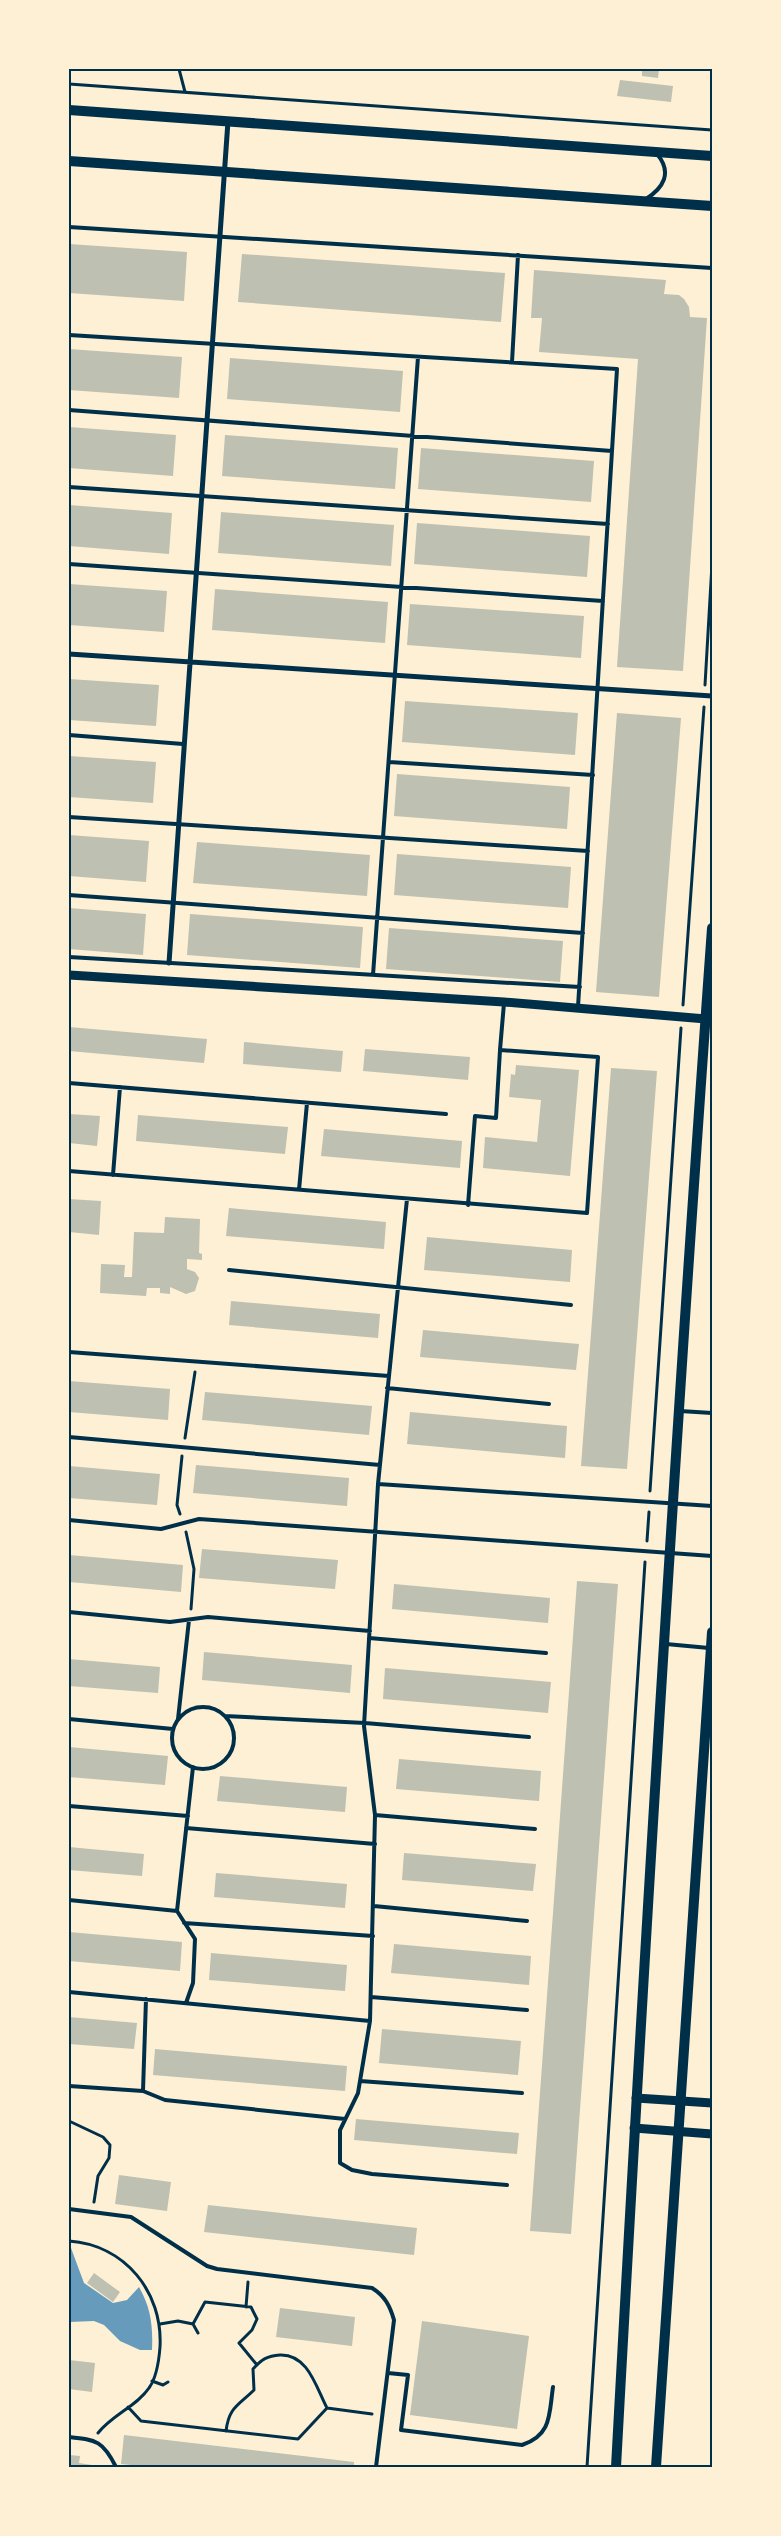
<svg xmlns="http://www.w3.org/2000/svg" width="781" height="2536" font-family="Cabin,sans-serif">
	<rect width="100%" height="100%" fill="#fdf0d5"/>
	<path fill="#669bbc" d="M 69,2247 L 71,2248 L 84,2283 L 113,2303 L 127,2300 L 139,2287 C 151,2308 153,2326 152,2350 L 140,2350 L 120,2341 L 104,2325 L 94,2321 L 69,2322 Z"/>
	<path fill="#bec0b2" d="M 642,69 L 659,69 L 658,78 L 642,76 Z
		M 620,80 L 673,86 L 671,102 L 617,96 Z
		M 69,244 L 187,252 L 184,301 L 69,293 Z
		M 242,254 L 505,273 L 501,322 L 238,302 Z
		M 534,270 L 666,280 L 664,294 L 679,295 L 684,299 L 689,307 L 690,317 L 707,318 L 683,671 L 617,667 L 638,359 L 539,352 L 542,318 L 531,318 Z
		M 69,349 L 182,357 L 179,398 L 69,390 Z
		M 230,358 L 403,371 L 400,412 L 227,399 Z
		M 69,427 L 176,435 L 173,476 L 69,468 Z
		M 225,435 L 398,448 L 395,489 L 222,476 Z
		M 421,448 L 594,461 L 591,502 L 418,489 Z
		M 69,505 L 172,513 L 169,554 L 69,546 Z
		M 221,512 L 394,525 L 391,566 L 218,553 Z
		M 417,523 L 590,536 L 587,577 L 414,564 Z
		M 69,584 L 167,591 L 164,632 L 69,625 Z
		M 215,589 L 388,602 L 385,643 L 212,630 Z
		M 410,604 L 584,616 L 581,658 L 407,645 Z
		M 69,679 L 159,685 L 156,726 L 69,720 Z
		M 405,701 L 578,713 L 575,755 L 402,742 Z
		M 617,713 L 681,718 L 659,997 L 596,992 Z
		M 69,756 L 156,762 L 153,803 L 69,797 Z
		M 397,774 L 570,787 L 567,829 L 394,816 Z
		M 69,835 L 149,841 L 146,882 L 69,876 Z
		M 197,842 L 370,855 L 367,896 L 193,883 Z
		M 397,854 L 571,867 L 568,908 L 394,895 Z
		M 69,908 L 146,914 L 143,955 L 69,949 Z
		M 190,914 L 363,927 L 360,968 L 187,955 Z
		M 389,928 L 563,941 L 560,982 L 386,969 Z
		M 69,1027 L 207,1039 L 204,1063 L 69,1051 Z
		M 244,1042 L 343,1051 L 341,1072 L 243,1064 Z
		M 365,1049 L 470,1057 L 468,1080 L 363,1071 Z
		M 516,1065 L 579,1070 L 570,1176 L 483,1168 L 485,1137 L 537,1142 L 541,1100 L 509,1097 L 511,1074 L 515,1075 Z
		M 611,1068 L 657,1071 L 627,1469 L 581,1466 Z
		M 69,1114 L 100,1116 L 97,1146 L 69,1143 Z
		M 138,1115 L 288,1127 L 285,1154 L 136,1141 Z
		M 324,1129 L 462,1141 L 460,1168 L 321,1156 Z
		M 69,1199 L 101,1201 L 99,1235 L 69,1232 Z
		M 229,1208 L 386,1222 L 384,1249 L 226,1236 Z
		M 165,1217 L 200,1219 L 199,1253 L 202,1254 L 202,1260 L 187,1259 L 187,1269 L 195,1272 L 199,1278 L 195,1291 L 186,1294 L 170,1287 L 170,1294 L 160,1293 L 160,1288 L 147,1288 L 146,1296 L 100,1293 L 101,1264 L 125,1265 L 124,1277 L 132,1277 L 134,1232 L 164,1233 Z
		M 427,1237 L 572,1250 L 570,1282 L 424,1270 Z
		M 231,1301 L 380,1314 L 378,1338 L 229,1325 Z
		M 423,1330 L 579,1344 L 576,1370 L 420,1357 Z
		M 69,1381 L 170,1389 L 168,1420 L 69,1412 Z
		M 205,1392 L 372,1406 L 369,1435 L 202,1420 Z
		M 410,1412 L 567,1426 L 565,1458 L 407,1444 Z
		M 196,1465 L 349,1478 L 347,1506 L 193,1493 Z
		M 69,1466 L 160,1474 L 157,1505 L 69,1498 Z
		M 202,1549 L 338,1560 L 335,1589 L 199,1578 Z
		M 69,1555 L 183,1565 L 181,1592 L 69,1582 Z
		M 577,1581 L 618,1584 L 571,2234 L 530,2231 Z
		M 394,1584 L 550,1598 L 548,1623 L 392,1609 Z
		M 204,1652 L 352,1665 L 350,1693 L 202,1680 Z
		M 69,1659 L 160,1667 L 158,1693 L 69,1686 Z
		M 385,1668 L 551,1682 L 548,1713 L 383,1699 Z
		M 69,1747 L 168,1756 L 165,1785 L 69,1777 Z
		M 399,1759 L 541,1771 L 539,1801 L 396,1789 Z
		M 220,1776 L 347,1787 L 345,1812 L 217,1801 Z
		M 69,1847 L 144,1854 L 142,1876 L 69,1870 Z
		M 404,1853 L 536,1864 L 533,1891 L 402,1880 Z
		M 216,1873 L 347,1884 L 345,1908 L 214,1897 Z
		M 69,1932 L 182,1942 L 180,1971 L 69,1961 Z
		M 394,1944 L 531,1956 L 529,1985 L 391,1973 Z
		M 211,1953 L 347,1965 L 345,1991 L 209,1980 Z
		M 69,2017 L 137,2023 L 134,2049 L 69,2044 Z
		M 382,2029 L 521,2041 L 518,2075 L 379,2063 Z
		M 155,2049 L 347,2066 L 345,2091 L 153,2075 Z
		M 356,2119 L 519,2133 L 517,2154 L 354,2140 Z
		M 119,2175 L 171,2182 L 167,2211 L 115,2204 Z
		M 208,2205 L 417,2228 L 414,2255 L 204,2232 Z
		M 94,2273 L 120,2292 L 113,2302 L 87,2283 Z
		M 280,2308 L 355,2317 L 352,2346 L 276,2337 Z
		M 422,2321 L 529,2336 L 517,2429 L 410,2415 Z
		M 69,2360 L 95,2363 L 92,2392 L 69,2389 Z
		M 124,2435 L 354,2462 L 354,2467 L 151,2467 L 121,2464 Z
		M 69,2455 L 80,2456 L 79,2463 L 92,2465 L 92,2467 L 69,2467 Z"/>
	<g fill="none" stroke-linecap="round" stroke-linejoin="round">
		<path stroke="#003049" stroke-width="3" d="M 179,69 L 185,92
			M 69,84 L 712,130
			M 705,685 L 712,564
			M 683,1005 L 704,707
			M 185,1438 L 195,1372
			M 650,1491 L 681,1028
			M 180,1514 L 177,1505 L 182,1456
			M 186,1532 L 194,1569 L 191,1609
			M 647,1541 L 649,1512
			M 712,2050 L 712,2063
			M 69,2121 L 103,2137 L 110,2145 L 109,2158 L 98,2176 L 94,2202
			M 69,2241 C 125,2245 163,2292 160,2347 C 159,2360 157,2377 149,2388 C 137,2406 112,2415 98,2433
			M 246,2307 L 248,2282
			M 160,2324 L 178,2321 L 193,2324 L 205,2302 L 251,2307 L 257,2319 L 252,2330 L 239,2343 L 257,2365
			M 193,2324 L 198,2333
			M 152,2381 L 163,2385 L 168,2382
			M 128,2407 L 141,2421 L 298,2439 L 327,2408 L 372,2414
			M 226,2431 C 229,2407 238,2406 254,2390 L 253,2369 C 262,2359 267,2356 280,2355 C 308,2354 316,2387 327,2408
			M 587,2467 L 645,1562"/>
		<path stroke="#003049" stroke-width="4" d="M 646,199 C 663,188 673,173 657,154
			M 69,227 L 712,268
			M 69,335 L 617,369 L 578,1007
			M 512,362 L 518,255
			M 69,410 L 612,451
			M 69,487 L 608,524
			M 69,564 L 603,601
			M 69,735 L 183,744
			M 389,762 L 593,775
			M 69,817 L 588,851
			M 69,895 L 583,933
			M 69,957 L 580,987
			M 373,975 L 418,357
			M 500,1050 L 504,1003
			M 69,1083 L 446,1114
			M 69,1171 L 587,1213 L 598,1057 L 500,1050 L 496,1118 L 475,1116 L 468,1205
			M 113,1175 L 120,1087
			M 299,1190 L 307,1103
			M 407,1199 L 378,1484 L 364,1726 L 375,1815 L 370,2021 L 358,2093 L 340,2130 L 340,2163 L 352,2170 L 372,2174 L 507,2185
			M 229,1270 L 571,1305
			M 69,1352 L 389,1376
			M 387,1388 L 549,1404
			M 680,1411 L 712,1413
			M 69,1437 L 380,1465
			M 378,1484 L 712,1506
			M 69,1520 L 161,1529 L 199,1519 L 712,1556
			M 69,1612 L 170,1622 L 208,1617 L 370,1631
			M 369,1638 L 546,1653
			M 666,1644 L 709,1648
			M172 1738a31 31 0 1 1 62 0a31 31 0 1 1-62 0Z
			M 225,1716 L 365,1723 L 529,1737
			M 69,1719 L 173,1729
			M 178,1719 L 189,1620
			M 69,1806 L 188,1816
			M 375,1815 L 535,1829
			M 186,1828 L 375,1844
			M 69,1900 L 177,1911 L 193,1767
			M 374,1906 L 527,1921
			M 177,1911 L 195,1939 L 193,1983 L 186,2003
			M 184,1923 L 373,1936
			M 69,1992 L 370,2021
			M 371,1997 L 527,2010
			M 360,2081 L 522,2093
			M 69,2086 L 143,2091 L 165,2100 L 345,2119
			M 143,2091 L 146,1999
			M 69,2209 L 131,2217 L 207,2266 L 217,2269 L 372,2288 C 385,2296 390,2306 394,2320 L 376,2467
			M 388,2373 L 408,2375 L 401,2430 L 522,2445 C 552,2435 549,2414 553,2387
			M 69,2437 C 97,2440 103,2441 116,2467"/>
		<path stroke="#003049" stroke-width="5" d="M 69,654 L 712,696
			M 169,963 L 228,121"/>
		<path stroke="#003049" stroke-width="9" d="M 69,975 L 504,1002 L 706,1019
			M 636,2098 L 712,2103
			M 634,2128 L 712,2134"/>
		<path stroke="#003049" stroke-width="10" d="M 69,110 L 712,156
			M 69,161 L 712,206
			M 616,2467 C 644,1954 675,1441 712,928
			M 656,2467 L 712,1632"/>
	</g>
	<rect width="781" height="2536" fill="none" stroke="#fdf0d5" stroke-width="140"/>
	<rect x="70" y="70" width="641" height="2396" fill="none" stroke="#003049" stroke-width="2"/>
</svg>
